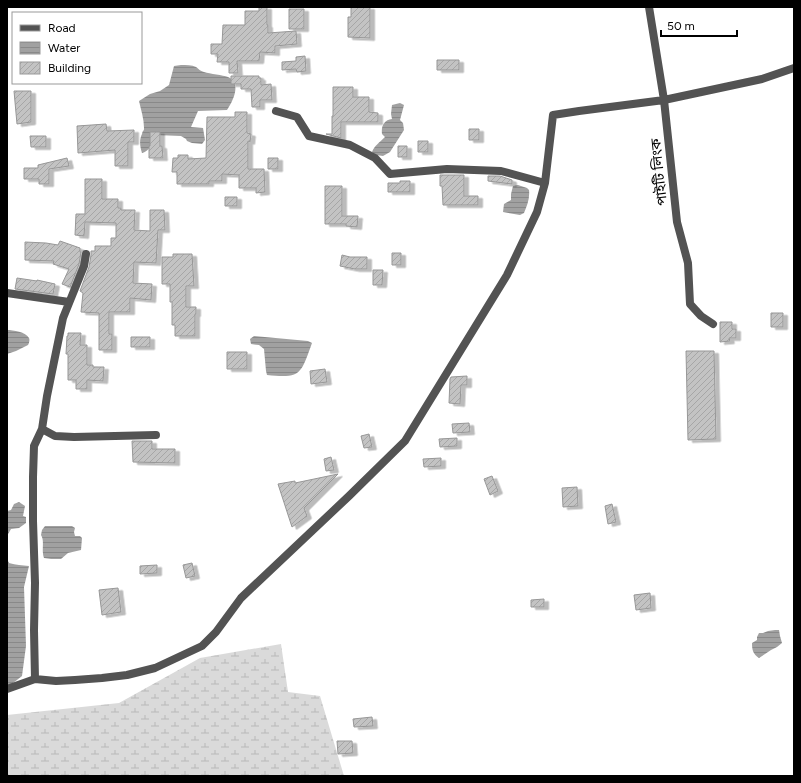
<svg xmlns="http://www.w3.org/2000/svg" width="801" height="783" font-family="Figtree,'Noto Sans Bengali',sans-serif">
	<defs>
		<pattern id="wetland-marsh" width="20" height="14" patternUnits="userSpaceOnUse"><rect width="20" height="14" fill="#dadada"/><path d="M1 5h8M5 5V1M11 12h8M15 12V8" fill="none" stroke="#b9b9b9"/></pattern>
		<pattern id="water-rules" width="6" height="5" patternUnits="userSpaceOnUse"><rect width="6" height="5" fill="#a1a1a1"/><path d="M0 2.5h6" fill="none" stroke="#898989"/></pattern>
		<pattern id="building-hatch" width="6" height="6" patternUnits="userSpaceOnUse"><rect width="6" height="6" fill="#c3c3c3"/><path d="M-1 1l2-2M0 6l6-6M5 7l2-2" fill="none" stroke="#a6a6a6"/></pattern>
		<filter id="shadow"><feDropShadow dx="4.5" dy="2.5" stdDeviation="0" flood-color="#0004"/></filter>
	</defs>
	<rect width="100%" height="100%" fill="#fff"/>
	<path fill="url(#wetland-marsh)" d="M 281,644 L 288,692 L 320,696 L 344,776 L 7,776 L 7,715 L 119,703 L 200,658 Z"/>
	<path fill="url(#water-rules)" d="M 181,65 C 186,65 192,65 196,67 C 199,69 200,71 204,72 C 210,74 223,75 228,77 C 242,83 233,101 227,110 L 198,111 L 191,127 L 203,128 L 205,140 L 202,144 L 192,143 L 187,141 L 186,139 L 181,136 L 156,135 C 152,143 150,151 142,153 C 140,147 139,140 142,134 C 143,129 144,132 144,128 C 144,119 141,110 139,101 L 150,94 L 160,91 L 169,85 L 174,66 Z
		M 400,103 L 404,105 L 400,120 L 403,123 L 404,130 L 390,152 L 383,156 L 376,155 L 372,152 C 375,145 379,143 385,137 L 382,134 C 381,126 384,120 392,119 L 391,114 L 392,105 Z
		M 518,185 L 527,188 L 529,190 C 530,198 527,206 524,213 L 520,215 L 503,212 L 504,204 L 511,200 L 511,194 L 513,186 Z
		M 7,330 C 13,330 26,332 29,338 C 30,340 29,343 28,345 L 16,351 L 7,354 Z
		M 254,336 L 308,341 L 312,343 C 301,373 302,379 267,375 L 266,371 L 264,349 L 259,345 L 251,344 L 250,339 Z
		M 19,502 L 25,506 L 23,516 L 26,517 L 26,523 L 19,528 L 11,529 L 7,536 L 7,511 L 11,510 L 14,504 Z
		M 45,526 L 72,526 L 75,528 L 74,532 L 75,536 L 80,536 L 82,538 L 81,550 L 68,553 L 61,559 L 51,559 L 44,558 C 41,550 45,541 41,535 L 42,530 Z
		M 7,559 L 9,563 C 16,565 22,565 29,566 L 24,587 L 26,646 L 22,676 L 8,687 L 7,687 Z
		M 775,630 L 779,630 L 780,636 L 782,643 L 777,647 L 771,650 L 759,658 C 753,654 752,650 752,643 L 757,640 L 757,637 L 759,633 L 763,633 L 768,631 Z"/>
	<path fill="url(#building-hatch)" stroke="#979797" filter="url(#shadow)" d="M 259,7 L 267,7 L 267,25 L 268,25 L 268,33 L 296,31 L 297,44 L 275,46 L 275,53 L 260,52 L 259,61 L 237,61 L 238,73 L 229,73 L 229,62 L 217,62 L 218,54 L 211,54 L 211,44 L 222,44 L 223,25 L 245,25 L 245,11 L 259,11 Z
		M 351,7 L 370,7 L 370,38 L 348,37 L 348,17 L 351,17 Z
		M 289,9 L 304,9 L 304,29 L 289,29 Z
		M 305,56 L 306,71 L 297,72 L 296,69 L 282,70 L 282,62 L 296,61 L 296,57 Z
		M 437,60 L 459,60 L 459,70 L 437,70 Z
		M 231,76 L 259,76 L 259,78 L 261,78 L 261,85 L 271,84 L 272,100 L 260,100 L 260,107 L 252,107 L 251,89 L 241,89 L 241,84 L 231,84 Z
		M 333,87 L 353,87 L 353,97 L 369,97 L 369,112 L 378,113 L 378,122 L 341,122 L 341,138 L 326,134 L 332,134 L 332,116 L 333,116 Z
		M 14,91 L 31,91 L 31,122 L 17,124 Z
		M 235,112 L 247,112 L 247,133 L 251,134 L 250,142 L 248,141 L 248,169 L 264,169 L 265,192 L 256,193 L 256,188 L 239,188 L 239,175 L 222,174 L 222,181 L 209,181 L 209,184 L 177,184 L 177,172 L 172,172 L 173,158 L 178,158 L 178,155 L 188,155 L 188,159 L 206,158 L 207,117 L 235,117 Z
		M 106,124 L 107,131 L 134,130 L 134,142 L 128,142 L 128,166 L 115,166 L 115,150 L 78,153 L 77,126 Z
		M 469,129 L 479,129 L 479,140 L 469,140 Z
		M 150,132 L 160,132 L 160,146 L 162,146 L 163,158 L 149,158 L 149,146 L 150,146 Z
		M 30,136 L 46,136 L 46,147 L 31,147 Z
		M 418,141 L 428,141 L 428,152 L 418,152 Z
		M 398,146 L 407,146 L 407,157 L 398,157 Z
		M 67,158 L 69,166 L 49,169 L 49,184 L 39,184 L 39,179 L 24,179 L 24,168 L 38,168 L 38,165 Z
		M 268,158 L 278,158 L 278,169 L 268,169 Z
		M 440,175 L 464,175 L 464,196 L 478,196 L 478,205 L 443,205 L 442,186 L 440,186 Z
		M 488,176 L 500,176 L 512,180 L 512,184 L 488,181 Z
		M 85,179 L 102,179 L 102,199 L 118,199 L 118,208 L 121,208 L 121,210 L 135,210 L 134,230 L 150,231 L 150,210 L 164,210 L 165,230 L 158,230 L 156,263 L 134,262 L 133,283 L 152,284 L 151,300 L 130,298 L 130,312 L 109,312 L 109,334 L 112,334 L 112,350 L 99,350 L 99,313 L 81,312 L 83,293 L 80,291 L 89,267 L 91,255 L 91,251 L 95,251 L 95,246 L 111,246 L 111,238 L 116,238 L 116,223 L 85,222 L 84,236 L 75,235 L 76,214 L 85,214 Z
		M 400,181 L 410,181 L 410,192 L 388,192 L 388,183 L 400,183 Z
		M 325,186 L 342,186 L 342,216 L 358,216 L 357,227 L 346,226 L 346,224 L 325,224 Z
		M 225,197 L 237,197 L 237,206 L 225,206 Z
		M 60,241 L 80,248 L 80,252 L 81,252 L 79,264 L 70,287 L 62,284 L 69,269 L 53,264 L 54,261 L 25,260 L 25,242 L 46,243 L 58,245 Z
		M 392,253 L 401,253 L 401,265 L 392,265 Z
		M 173,254 L 192,254 L 194,286 L 186,286 L 186,307 L 196,307 L 196,314 L 195,314 L 195,336 L 175,336 L 175,325 L 172,325 L 172,302 L 170,302 L 170,284 L 162,284 L 162,257 L 173,257 Z
		M 342,255 L 350,257 L 367,257 L 367,269 L 355,269 L 340,266 Z
		M 373,270 L 383,270 L 382,285 L 373,285 Z
		M 17,278 L 37,281 L 37,280 L 55,284 L 53,294 L 15,289 Z
		M 771,313 L 783,313 L 783,327 L 771,327 Z
		M 720,322 L 732,322 L 732,329 L 736,329 L 736,338 L 729,338 L 730,341 L 720,342 Z
		M 68,333 L 81,333 L 80,345 L 87,345 L 87,365 L 93,365 L 93,367 L 104,367 L 103,381 L 87,380 L 87,389 L 76,389 L 76,380 L 68,380 L 68,354 L 66,354 L 67,336 L 68,336 Z
		M 131,337 L 150,337 L 150,347 L 131,347 Z
		M 686,351 L 714,351 L 716,439 L 688,440 Z
		M 227,352 L 247,352 L 247,369 L 227,369 Z
		M 325,369 L 327,382 L 311,384 L 310,371 Z
		M 467,376 L 467,385 L 461,385 L 460,404 L 449,403 L 450,379 L 451,377 Z
		M 469,423 L 470,432 L 453,433 L 452,424 Z
		M 369,434 L 372,447 L 364,448 L 361,436 Z
		M 457,438 L 457,446 L 440,447 L 439,439 Z
		M 132,441 L 152,441 L 152,449 L 175,449 L 175,463 L 133,462 Z
		M 331,457 L 334,470 L 326,471 L 324,459 Z
		M 441,458 L 441,466 L 424,467 L 423,459 Z
		M 338,474 L 304,508 L 307,516 L 292,527 L 278,484 L 295,481 L 295,483 Z
		M 492,476 L 498,491 L 490,495 L 484,479 Z
		M 577,487 L 578,506 L 563,507 L 562,488 Z
		M 612,504 L 616,522 L 608,524 L 605,506 Z
		M 192,563 L 195,576 L 186,578 L 183,565 Z
		M 157,565 L 157,573 L 140,574 L 140,566 Z
		M 118,588 L 121,612 L 102,615 L 99,590 Z
		M 650,593 L 651,608 L 636,610 L 634,595 Z
		M 544,599 L 544,607 L 531,607 L 531,600 Z
		M 372,717 L 373,726 L 354,727 L 353,719 Z
		M 337,741 L 352,741 L 353,753 L 338,754 Z"/>
	<g fill="none" stroke-linecap="round" stroke-linejoin="round">
		<path stroke="#535353" stroke-width="8" d="M 649,7 L 664,100 L 677,222 L 688,263 L 690,304 L 701,316 L 713,324
			M 276,111 L 297,117 L 309,136 L 350,145 L 375,158 L 390,174 L 447,169 L 501,171 L 545,183
			M 7,293 L 69,302
			M 42,429 L 55,436 L 74,437 L 156,435
			M 35,679 L 34,630 L 35,583 L 33,521 L 33,477 L 34,446 L 42,429 L 47,396 L 63,318 L 84,266 L 86,254
			M 7,689 L 35,679 L 56,681 L 75,680 L 102,678 L 127,675 L 155,668 L 202,646 L 216,632 L 241,598 L 349,496 L 405,441 L 507,275 L 537,212 L 545,183 L 553,115 L 579,111 L 664,100 L 762,79 L 794,68"/>
	</g>
	<g text-anchor="middle" dominant-baseline="central" stroke-width="3" stroke-linejoin="round" paint-order="stroke">
		<g font-size="14" fill="#000" stroke="#fff">
			<text transform="translate(659 172) rotate(-96)">পাইটি লিংক</text>
		</g>
	</g>
	<rect width="801" height="783" fill="none" stroke="#000000" stroke-width="16"/>
	<rect x="12" y="12" width="130" height="72" fill="#ffffff" stroke="#999999"/>
	<rect x="20" y="25" width="20" height="6" fill="#535353" stroke="#999999"/>
	<text x="48" y="32" font-size="12" fill="#000000">Road</text>
	<rect x="20" y="42" width="20" height="12" fill="url(#water-rules)" stroke="#999999"/>
	<text x="48" y="52" font-size="12" fill="#000000">Water</text>
	<rect x="20" y="62" width="20" height="12" fill="url(#building-hatch)" stroke="#999999"/>
	<text x="48" y="72" font-size="12" fill="#000000">Building</text>
	<path d="M661 30v6h76v-6" fill="none" stroke="#000000" stroke-width="2"/>
	<text x="667" y="30" font-size="12" fill="#000000" stroke="#ffffff" stroke-width="3" paint-order="stroke">50 m</text>
</svg>
